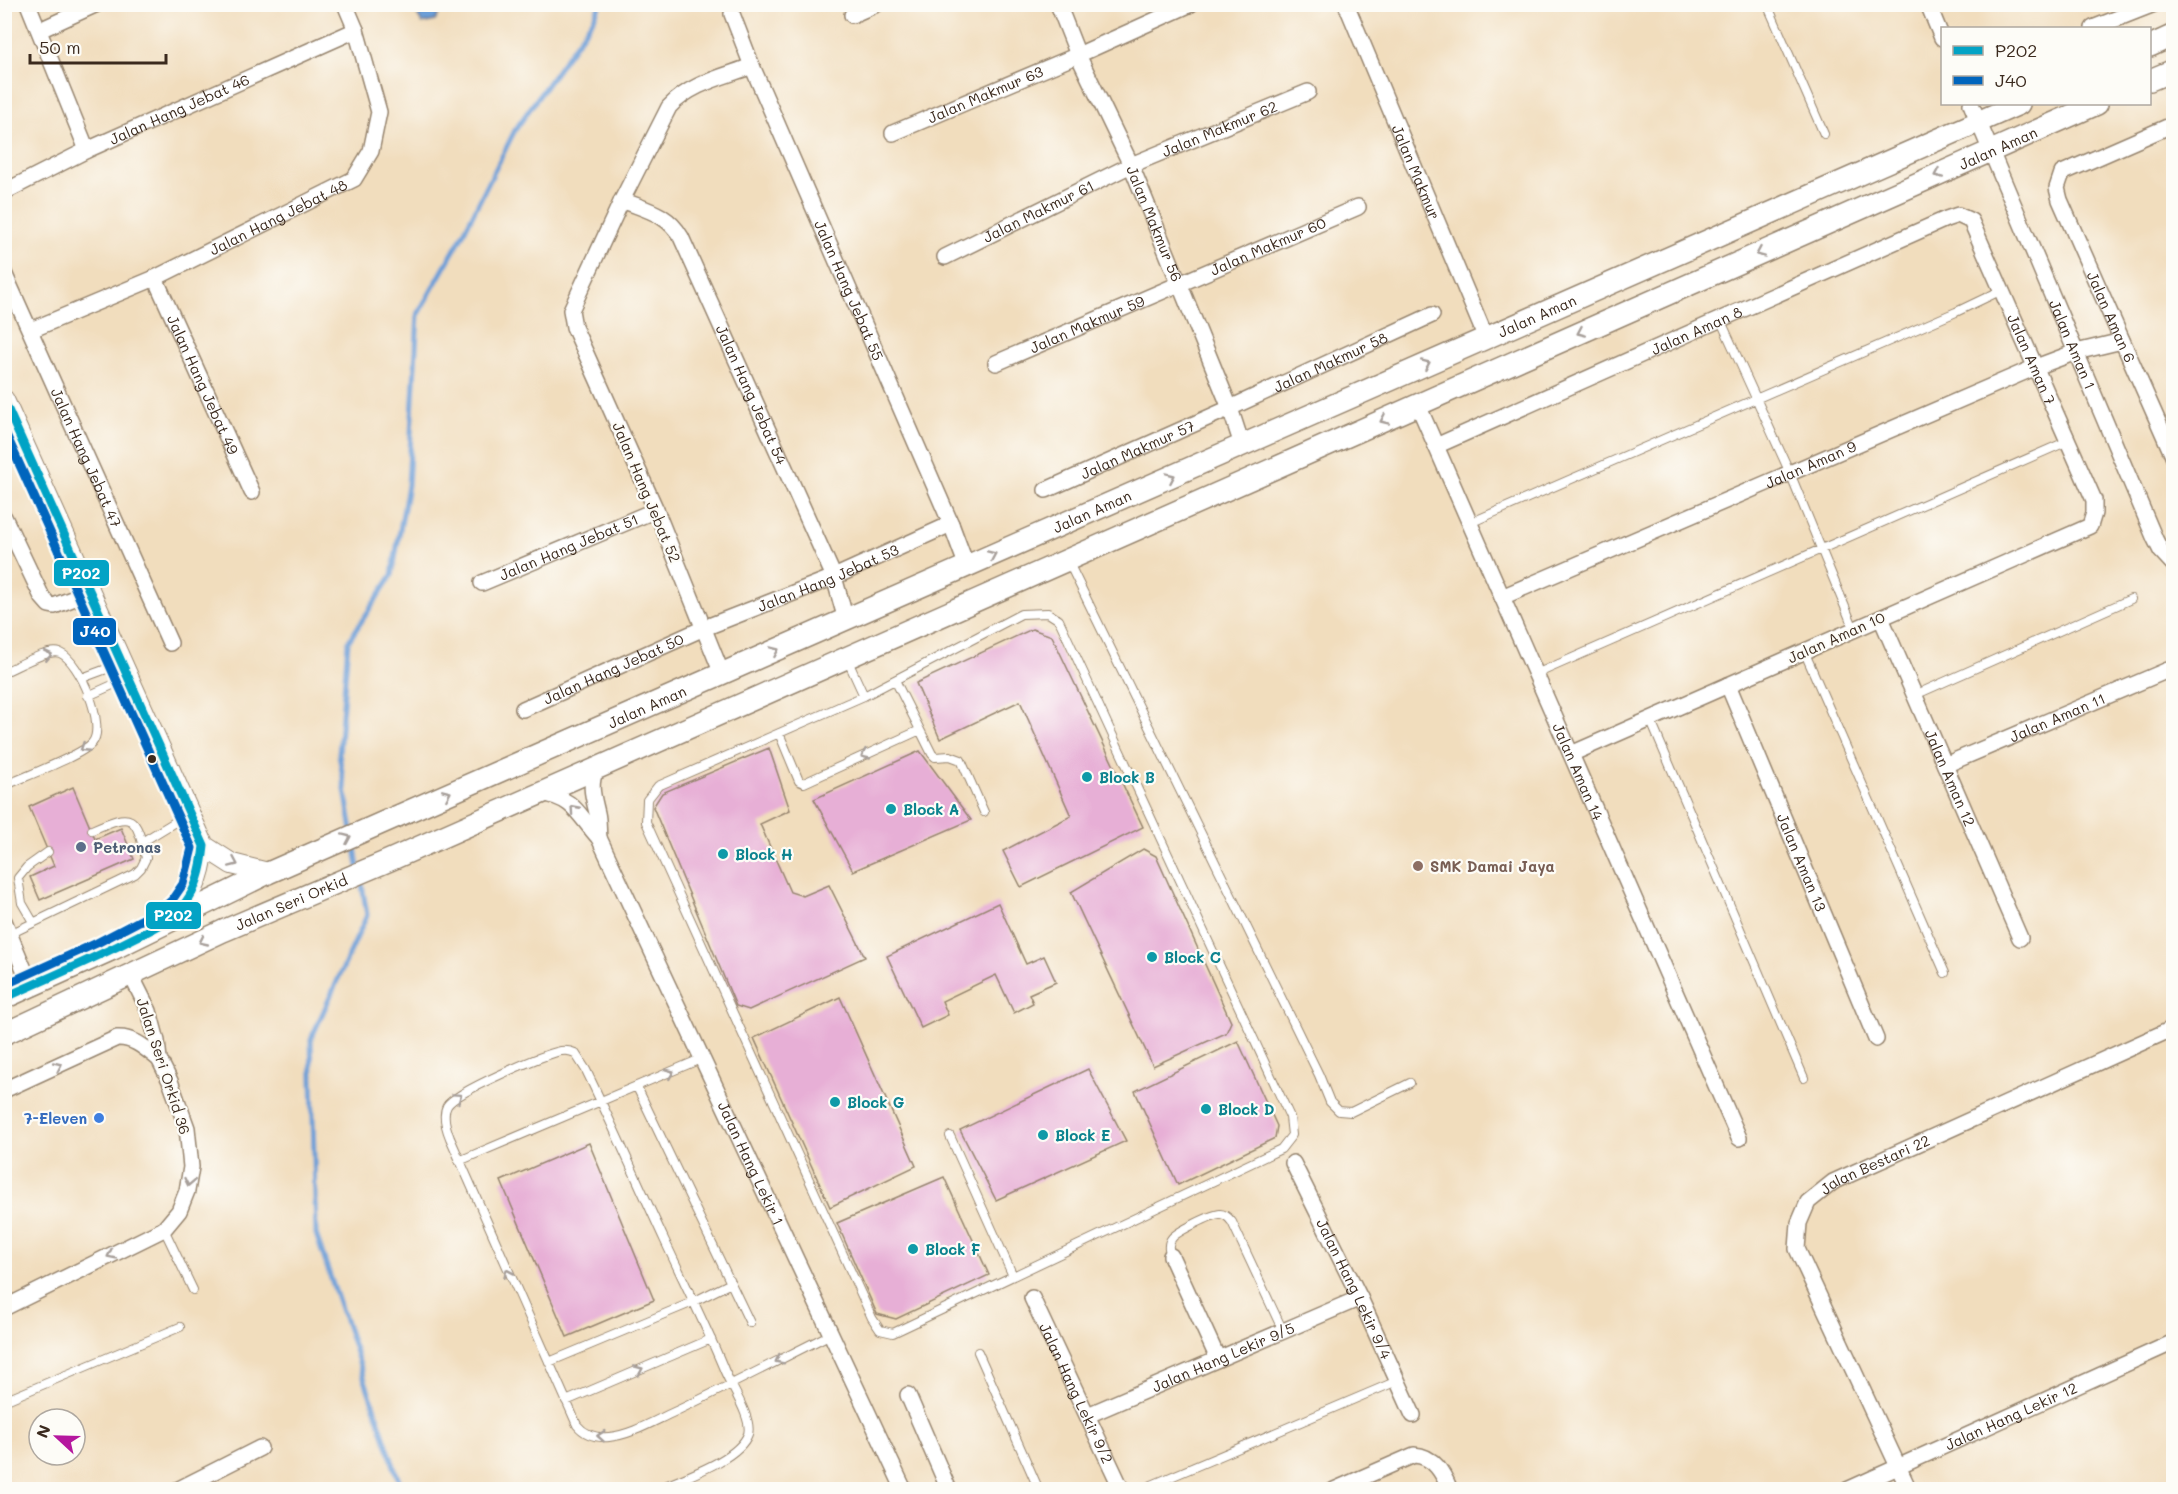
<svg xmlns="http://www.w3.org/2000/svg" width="2178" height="1494" font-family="Mali,sans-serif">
	<rect width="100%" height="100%" fill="#fdfcf7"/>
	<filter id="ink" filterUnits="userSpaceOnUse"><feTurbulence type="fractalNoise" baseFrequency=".0167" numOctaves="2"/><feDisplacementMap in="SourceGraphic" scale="12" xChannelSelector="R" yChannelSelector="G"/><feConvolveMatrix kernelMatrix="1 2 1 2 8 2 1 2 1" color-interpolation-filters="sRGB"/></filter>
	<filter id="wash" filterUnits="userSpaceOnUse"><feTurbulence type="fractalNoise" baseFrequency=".008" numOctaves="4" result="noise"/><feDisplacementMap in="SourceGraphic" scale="24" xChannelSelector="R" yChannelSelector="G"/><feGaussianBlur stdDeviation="1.35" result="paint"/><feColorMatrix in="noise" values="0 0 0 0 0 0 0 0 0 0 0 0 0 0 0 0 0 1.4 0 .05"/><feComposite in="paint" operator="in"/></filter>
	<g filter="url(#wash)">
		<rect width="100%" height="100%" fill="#f1ddbd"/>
		<path fill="#6c9ed7" stroke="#54647a" stroke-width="1.5" d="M 413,5 L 413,4 L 444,5 L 435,21 L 422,24 Z"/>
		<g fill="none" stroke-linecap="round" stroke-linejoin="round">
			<path stroke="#6c9ed7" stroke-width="5" d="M 352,831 L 339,754 L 348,642 L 392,575 L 408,485 L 418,314 L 460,240 L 515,130 L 594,18 L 600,4
				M 354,840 L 358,867
				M 361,879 L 367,915 L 311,1039 L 316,1234 L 402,1490"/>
		</g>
		<g id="blocks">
			<path fill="#e7afd6" d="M 1032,629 L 1052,636 L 1143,827 L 1021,887 L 1003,851 L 1071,816 L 1020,701 L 940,739 L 916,683 Z
				M 769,748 L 790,810 L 760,824 L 790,892 L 803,896 L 829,885 L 865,957 L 749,1010 L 736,1006 L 653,807 L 662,793 Z
				M 920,751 L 971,820 L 853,871 L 814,799 Z
				M 73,787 L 95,839 L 121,828 L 134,859 L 40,900 L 30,877 L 54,866 L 29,807 Z
				M 1143,849 L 1156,856 L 1231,1022 L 1226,1033 L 1153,1066 L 1071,892 Z
				M 998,903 L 1026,964 L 1044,956 L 1056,982 L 1029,994 L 1033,1003 L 1014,1013 L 996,975 L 942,1001 L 948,1015 L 921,1028 L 887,956 Z
				M 840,997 L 916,1166 L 830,1207 L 754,1038 Z
				M 1238,1041 L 1277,1126 L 1275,1138 L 1178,1185 L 1135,1091 Z
				M 1088,1069 L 1126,1141 L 996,1200 L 960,1130 Z
				M 589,1143 L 654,1300 L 567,1337 L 501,1181 Z
				M 944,1177 L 989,1275 L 896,1319 L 877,1314 L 837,1223 Z"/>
		</g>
	</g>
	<g filter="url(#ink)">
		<use href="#blocks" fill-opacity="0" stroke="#96846e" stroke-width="1.5"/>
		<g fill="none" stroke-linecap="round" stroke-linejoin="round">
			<g stroke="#96846e" stroke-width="10">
				<path id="service" d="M 1767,4 L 1824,134
					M 1720,319 L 1790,473 L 1854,629
					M 1470,523 L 1956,312 L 2002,290
					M 1068,561 L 1319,1075 L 1330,1102 L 1339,1111 L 1351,1112 L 1410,1083
					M 1048,613 L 1059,620 L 1290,1117 L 1292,1135 L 1281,1149 L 893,1333 L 880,1330 L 872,1318 L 646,822 L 647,800 L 658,786 L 864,696 L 1021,614 Z
					M 1804,651 L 1945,973
					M 847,659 L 864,696
					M 4,672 C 17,667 48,648 60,653 C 80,661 107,727 92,743 C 81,756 23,777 4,786
					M 1536,674 L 2068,441
					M 82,678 L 120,664
					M 895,680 L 932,754 L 935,757 L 950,756 L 961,760 L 984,812
					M 1915,695 L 2131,599
					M 88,696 L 128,678
					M 1650,719 L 1804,1078
					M 779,733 L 799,781 L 804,783 L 918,731
					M 142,842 L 188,814
					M 33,922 L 22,903 L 18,878 L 27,867 L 48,852
					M 10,934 L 135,874 L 141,868 L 146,858 C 135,815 134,811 92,830
					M 637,1087 L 750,1323
					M 950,1136 L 1013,1276
					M 459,1161 L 703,1058
					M 164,1229 L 193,1290
					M 1171,1256 C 1169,1250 1167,1244 1172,1238 C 1176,1232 1213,1214 1220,1214 C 1225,1214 1229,1218 1232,1222 L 1283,1331
					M 978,1352 L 1039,1490
					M 549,1362 L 693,1302 L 731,1283
					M 4,1401 L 180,1327
					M 566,1401 L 711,1339
					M 656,1490 C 680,1479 739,1460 748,1434 C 753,1418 729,1384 723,1367 C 705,1324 684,1282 664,1239 C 638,1183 613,1126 586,1070 L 575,1053 C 571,1051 567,1050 561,1051 C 544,1054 455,1092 447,1106 C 442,1115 446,1128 450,1138 L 577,1425 C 585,1435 596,1438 609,1437 C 631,1435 654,1421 674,1412 C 727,1387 779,1360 831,1334
					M 1140,1490 L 1397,1381"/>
			</g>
			<g stroke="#96846e" stroke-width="18">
				<g id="minor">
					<path d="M 28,4 L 87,150"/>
					<path id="s1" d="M 1058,4 L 1078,55 L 1131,165 L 1230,408 L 1242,445"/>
					<path id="s2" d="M 1346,4 L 1486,338"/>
					<path d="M 1928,4 L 1942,38"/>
					<path id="s3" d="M 732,14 L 752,66 L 951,524 L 967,567"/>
					<path d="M 852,15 L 877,4"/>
					<path d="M 2093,28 L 2154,4"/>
					<path d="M 40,30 L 97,4"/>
					<path id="s4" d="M 1971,104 L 2155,539 L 2161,551 L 2174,565"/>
					<path id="s5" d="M 2174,124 L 2062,173 L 2057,188 L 2060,200 L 2174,458"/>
					<path id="s6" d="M 893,133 L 1078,55 L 1191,4"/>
					<path id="s7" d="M 4,192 L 87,150 L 356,30"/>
					<path id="s8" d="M 622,200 C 646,210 667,213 681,237 L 834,577 L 846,620"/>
					<path id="s9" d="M 945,257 L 1131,165 L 1308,92"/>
					<path id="s10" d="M 4,273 L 170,643"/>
					<path id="s11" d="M 155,278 L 252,492"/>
					<path id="s12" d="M 31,330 L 155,278 L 354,179 L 371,151 L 379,112 L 356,30 L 345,4"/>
					<path id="s13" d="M 996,363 L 1358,207"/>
					<path id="s14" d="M 1418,405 L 1739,1138"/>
					<path id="s15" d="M 1436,446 L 1946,219 L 1958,215 L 1971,221 L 2094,500 L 2094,513 L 2090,526 L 1571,754"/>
					<path id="s16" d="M 1046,490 L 1230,408 L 1432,315"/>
					<path d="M 4,517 L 42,597 L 49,605 L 54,606 L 90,592"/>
					<path id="s17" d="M 482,583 L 656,510"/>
					<path id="s18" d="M 1502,597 L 2036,367 L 2076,352 L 2122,341"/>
					<path id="s19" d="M 1881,618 L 2020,938"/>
					<path d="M 722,674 L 656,510 L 574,327 L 571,310 L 622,200 L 669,107 C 691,83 723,77 752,66"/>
					<path id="s20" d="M 1728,685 L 1876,1039"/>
					<path id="s21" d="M 523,709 L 704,628 L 834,577 L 951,524"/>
					<path id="s22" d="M 1945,765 L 2168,670"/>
					<path d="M 596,769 C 589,785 593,796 597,813 C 599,821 598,830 599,838"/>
					<path id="s23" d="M 541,793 C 576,799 577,814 599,838 L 904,1490"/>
					<path d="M 4,921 L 31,986"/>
					<path d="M 4,1090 L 117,1038 C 134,1037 146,1049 159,1059"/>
					<path id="s24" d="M 1293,1163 L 1360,1298 L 1413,1415"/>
					<path d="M 1171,1256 L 1218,1359"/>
					<path id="s25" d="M 1032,1298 L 1122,1490"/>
					<path d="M 4,1308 L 164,1229 L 179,1211 L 187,1191 L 191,1167 L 187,1128 L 170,1081 L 159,1059 L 157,1041 L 149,1011 L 130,973"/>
					<path d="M 908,1395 L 949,1490"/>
					<path id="s26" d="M 1088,1415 L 1360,1298"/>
					<path d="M 177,1490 L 260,1448"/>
					<path d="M 1334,1490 L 1414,1455 C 1434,1456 1443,1473 1450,1490"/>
					<path id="s27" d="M 1847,1490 L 2174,1342"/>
					<path id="s28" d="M 1909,1490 L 1797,1249 L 1799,1223 L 1808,1202 L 1833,1182 L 2174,1028"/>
				</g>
			</g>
			<g stroke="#96846e" stroke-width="22">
				<path id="tertiary" d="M 4,400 L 204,846 C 200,881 193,895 168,920
					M 204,846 L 232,864 L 268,873"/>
			</g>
			<g stroke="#96846e" stroke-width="24">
				<g id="secondary">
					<path d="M 2150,46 L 2174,35"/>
					<path d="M 2150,80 L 2174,70"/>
					<path id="s29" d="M 4,998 L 113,949 L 268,873 L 2019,104"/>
					<path id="s30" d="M 4,1034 L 223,931 L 390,860 L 2097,104"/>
				</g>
			</g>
			<use href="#service" stroke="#fff" stroke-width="8"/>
			<use href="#minor" stroke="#fff" stroke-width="15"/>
			<use href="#tertiary" stroke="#fff" stroke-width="20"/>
			<use href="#secondary" stroke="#fff" stroke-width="21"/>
			<g stroke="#fdfcf7" stroke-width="14">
				<path id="bus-1" d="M 4,401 L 204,846 C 202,866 198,886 186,902 C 172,921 150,930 130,940 C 89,961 46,979 4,998"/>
			</g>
			<g stroke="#fdfcf7" stroke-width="14">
				<path id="bus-2" d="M 4,430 L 192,848 L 183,884 L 172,900 L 162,909 L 97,943 L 4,985"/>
			</g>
			<use href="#bus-1" stroke="#03a3c5" stroke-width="9"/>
			<use href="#bus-2" stroke="#0065bd" stroke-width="9"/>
		</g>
		<defs><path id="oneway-chevron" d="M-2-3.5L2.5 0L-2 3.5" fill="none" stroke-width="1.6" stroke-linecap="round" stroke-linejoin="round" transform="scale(1.5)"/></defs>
		<g stroke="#a79f9a">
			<use href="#oneway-chevron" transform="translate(1938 174) rotate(156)"/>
			<use href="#oneway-chevron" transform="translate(1760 253) rotate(156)"/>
			<use href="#oneway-chevron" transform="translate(1581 332) rotate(156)"/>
			<use href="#oneway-chevron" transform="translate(1426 364) rotate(-24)"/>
			<use href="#oneway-chevron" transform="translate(1384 420) rotate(156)"/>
			<use href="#oneway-chevron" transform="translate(1171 477) rotate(-24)"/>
			<use href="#oneway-chevron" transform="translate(992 555) rotate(-24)"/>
			<use href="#oneway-chevron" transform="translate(775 651) rotate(-24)"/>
			<use href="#oneway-chevron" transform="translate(48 655) rotate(-13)"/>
			<use href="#oneway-chevron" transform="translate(84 748) rotate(147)"/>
			<use href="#oneway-chevron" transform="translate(865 755) rotate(155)"/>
			<use href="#oneway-chevron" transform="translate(447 794) rotate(-23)"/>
			<use href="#oneway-chevron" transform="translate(574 809) rotate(-132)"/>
			<use href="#oneway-chevron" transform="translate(347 838) rotate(-24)"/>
			<use href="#oneway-chevron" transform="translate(234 863) rotate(24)"/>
			<use href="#oneway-chevron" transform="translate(203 941) rotate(155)"/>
			<use href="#oneway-chevron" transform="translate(58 1066) rotate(-25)"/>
			<use href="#oneway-chevron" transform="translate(670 1073) rotate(-23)"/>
			<use href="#oneway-chevron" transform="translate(458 1097) rotate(-35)"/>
			<use href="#oneway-chevron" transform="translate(189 1182) rotate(101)"/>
			<use href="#oneway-chevron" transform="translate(111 1255) rotate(154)"/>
			<use href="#oneway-chevron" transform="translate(508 1273) rotate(-114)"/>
			<use href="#oneway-chevron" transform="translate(779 1360) rotate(153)"/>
			<use href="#oneway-chevron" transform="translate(639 1370) rotate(-23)"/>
			<use href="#oneway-chevron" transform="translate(601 1436) rotate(-176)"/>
		</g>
	</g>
	<circle fill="#3b2a1e" stroke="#fdfcf7" stroke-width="2" cx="152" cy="759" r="5"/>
	<g fill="#0f9aa8" stroke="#fdfcf7" stroke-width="2">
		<circle cx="1087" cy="777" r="6"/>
		<circle cx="891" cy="809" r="6"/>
		<circle cx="723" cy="854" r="6"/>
		<circle cx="1152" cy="957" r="6"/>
		<circle cx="835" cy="1102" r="6"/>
		<circle cx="1206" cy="1109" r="6"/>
		<circle cx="1043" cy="1135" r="6"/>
		<circle cx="913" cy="1249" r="6"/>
	</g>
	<circle fill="#5c6f8a" stroke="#fdfcf7" stroke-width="2" cx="81" cy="847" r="6"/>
	<circle fill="#8d6e63" stroke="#fdfcf7" stroke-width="2" cx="1418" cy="866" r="6"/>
	<circle fill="#3f7fe0" stroke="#fdfcf7" stroke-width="2" cx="99" cy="1118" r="6"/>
	<g text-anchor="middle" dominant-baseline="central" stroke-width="4.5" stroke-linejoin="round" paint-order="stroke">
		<g font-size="15" fill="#3b2a1e" stroke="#fdfcf7">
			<text stroke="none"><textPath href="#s6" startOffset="100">Jalan Makmur 63</textPath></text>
			<text stroke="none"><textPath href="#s7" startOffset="194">Jalan Hang Jebat 46</textPath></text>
			<text stroke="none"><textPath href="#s9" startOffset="303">Jalan Makmur 62</textPath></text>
			<text stroke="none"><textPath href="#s30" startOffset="2182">Jalan Aman</textPath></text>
			<text stroke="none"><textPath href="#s2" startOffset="182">Jalan Makmur</textPath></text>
			<text stroke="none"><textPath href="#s9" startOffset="104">Jalan Makmur 61</textPath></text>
			<text stroke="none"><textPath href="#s12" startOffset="272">Jalan Hang Jebat 48</textPath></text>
			<text stroke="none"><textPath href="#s1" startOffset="240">Jalan Makmur 56</textPath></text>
			<text stroke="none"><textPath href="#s13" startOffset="296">Jalan Makmur 60</textPath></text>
			<text stroke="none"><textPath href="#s3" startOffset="300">Jalan Hang Jebat 55</textPath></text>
			<text stroke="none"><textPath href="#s29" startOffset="1678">Jalan Aman</textPath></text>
			<text stroke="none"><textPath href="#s5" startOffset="278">Jalan Aman 6</textPath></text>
			<text stroke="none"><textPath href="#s13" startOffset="99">Jalan Makmur 59</textPath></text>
			<text stroke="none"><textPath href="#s15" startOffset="285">Jalan Aman 8</textPath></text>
			<text stroke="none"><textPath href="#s4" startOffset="261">Jalan Aman 1</textPath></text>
			<text stroke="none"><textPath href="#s15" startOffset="736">Jalan Aman 7</textPath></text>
			<text stroke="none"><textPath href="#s16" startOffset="312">Jalan Makmur 58</textPath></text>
			<text stroke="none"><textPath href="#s11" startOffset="117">Jalan Hang Jebat 49</textPath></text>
			<text stroke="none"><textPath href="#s8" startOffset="244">Jalan Hang Jebat 54</textPath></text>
			<text stroke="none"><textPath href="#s16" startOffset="100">Jalan Makmur 57</textPath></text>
			<text stroke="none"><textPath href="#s10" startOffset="202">Jalan Hang Jebat 47</textPath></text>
			<text stroke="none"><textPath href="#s18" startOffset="336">Jalan Aman 9</textPath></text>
			<text transform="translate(647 492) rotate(67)">Jalan Hang Jebat 52</text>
			<text stroke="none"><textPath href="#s29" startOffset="1192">Jalan Aman</textPath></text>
			<text stroke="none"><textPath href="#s17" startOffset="94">Jalan Hang Jebat 51</textPath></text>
			<text stroke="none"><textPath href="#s21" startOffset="332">Jalan Hang Jebat 53</textPath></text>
			<text transform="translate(1836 637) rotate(-24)">Jalan Aman 10</text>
			<text stroke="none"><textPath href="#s21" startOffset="99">Jalan Hang Jebat 50</textPath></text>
			<text stroke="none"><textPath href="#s29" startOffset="706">Jalan Aman</textPath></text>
			<text stroke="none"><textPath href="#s22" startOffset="122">Jalan Aman 11</textPath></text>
			<text stroke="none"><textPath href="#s14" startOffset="400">Jalan Aman 14</textPath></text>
			<text stroke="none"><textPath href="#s19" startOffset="174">Jalan Aman 12</textPath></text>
			<text stroke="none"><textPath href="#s20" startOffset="192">Jalan Aman 13</textPath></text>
			<text stroke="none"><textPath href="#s30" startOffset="316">Jalan Seri Orkid</textPath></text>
			<text transform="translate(164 1066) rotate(72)">Jalan Seri Orkid 36</text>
			<text stroke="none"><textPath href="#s23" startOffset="435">Jalan Hang Lekir 1</textPath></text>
			<text stroke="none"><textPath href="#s28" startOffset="392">Jalan Bestari 22</textPath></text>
			<text stroke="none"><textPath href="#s24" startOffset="140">Jalan Hang Lekir 9/4</textPath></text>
			<text stroke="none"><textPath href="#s26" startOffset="147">Jalan Hang Lekir 9/5</textPath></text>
			<text stroke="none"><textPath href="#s25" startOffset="105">Jalan Hang Lekir 9/2</textPath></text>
			<text stroke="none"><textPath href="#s27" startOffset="180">Jalan Hang Lekir 12</textPath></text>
		</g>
		<g font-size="15" font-weight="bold" fill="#0d838f" stroke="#fdfcf7" text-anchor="start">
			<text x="1099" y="777">Block B</text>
			<text x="903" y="809">Block A</text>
			<text x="735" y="854">Block H</text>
			<text x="1164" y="957">Block C</text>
			<text x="847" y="1102">Block G</text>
			<text x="1218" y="1109">Block D</text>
			<text x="1055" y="1135">Block E</text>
			<text x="925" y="1249">Block F</text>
		</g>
		<g font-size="15" font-weight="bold" fill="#4e5e75" stroke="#fdfcf7" text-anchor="start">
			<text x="93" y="847">Petronas</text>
		</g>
		<g font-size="15" font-weight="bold" fill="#785e54" stroke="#fdfcf7" text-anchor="start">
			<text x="1430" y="866">SMK Damai Jaya</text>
		</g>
		<g font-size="15" font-weight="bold" fill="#366cbe" stroke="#fdfcf7" text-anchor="end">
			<text x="87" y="1118">7-Eleven</text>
		</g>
	</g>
	<g stroke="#fdfcf7" stroke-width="2">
		<rect x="53" y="559" width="57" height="28" rx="6" fill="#03a3c5"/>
		<rect x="72" y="617" width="45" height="29" rx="6" fill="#0065bd"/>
		<rect x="145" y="901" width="57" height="29" rx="6" fill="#03a3c5"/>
	</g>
	<g font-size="16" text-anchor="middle" font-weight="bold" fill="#fff">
		<text x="81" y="579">P202</text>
		<text x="95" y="637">J40</text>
		<text x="173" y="921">P202</text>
	</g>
	<rect width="2178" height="1494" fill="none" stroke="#fdfcf7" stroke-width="24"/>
	<rect x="1941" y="27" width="210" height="78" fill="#fdfcf7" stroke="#afa8a0" stroke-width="1.5"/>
	<rect x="1953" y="46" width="30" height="9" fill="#03a3c5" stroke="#afa8a0" stroke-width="1.5"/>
	<text x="1995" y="57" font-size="18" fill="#3b2a1e">P202</text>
	<rect x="1953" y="76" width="30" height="9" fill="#0065bd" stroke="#afa8a0" stroke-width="1.5"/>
	<text x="1995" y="87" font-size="18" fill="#3b2a1e">J40</text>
	<g transform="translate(57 1437) rotate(292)"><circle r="28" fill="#fdfcf7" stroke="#afa8a0" stroke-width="1.5"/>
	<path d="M0-4.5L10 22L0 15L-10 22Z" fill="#b5179e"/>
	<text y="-9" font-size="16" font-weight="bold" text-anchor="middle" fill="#3b2a1e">N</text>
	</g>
	<path d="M30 54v9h136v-9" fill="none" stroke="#3b2a1e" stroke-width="3"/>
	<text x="39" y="54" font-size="18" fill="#3b2a1e" stroke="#fdfcf7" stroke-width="4.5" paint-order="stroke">50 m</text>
</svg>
